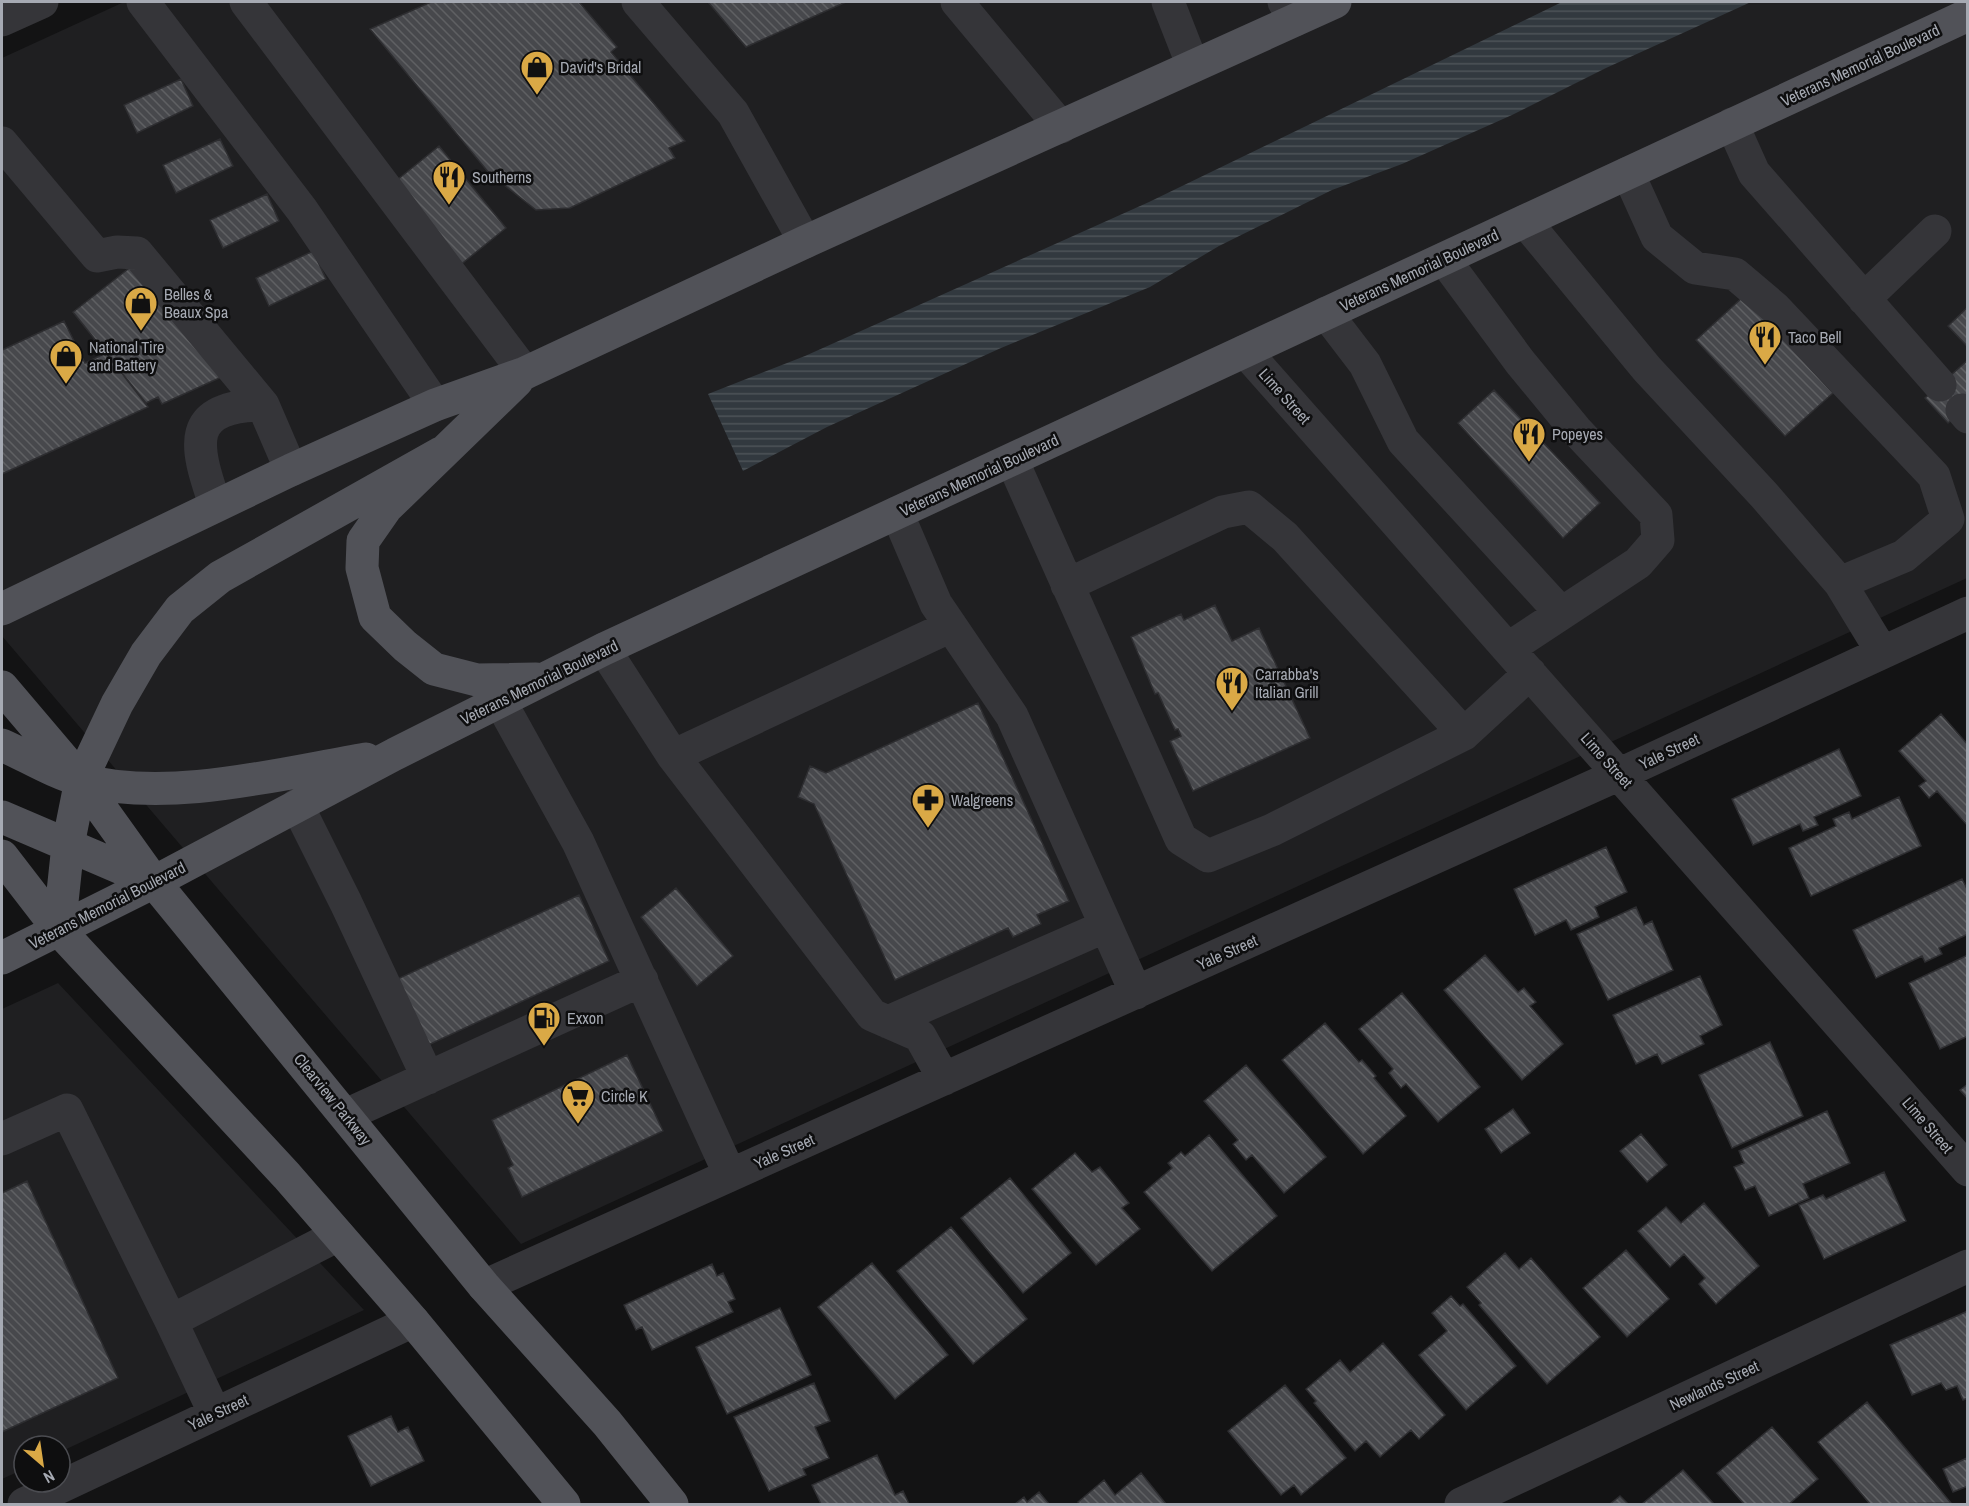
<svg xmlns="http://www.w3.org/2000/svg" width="1969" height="1506" font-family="'Archivo Narrow',sans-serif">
	<defs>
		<pattern id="water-rules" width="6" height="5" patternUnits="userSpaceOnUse" patternTransform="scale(1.5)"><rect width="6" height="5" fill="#32393f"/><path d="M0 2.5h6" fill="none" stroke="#4d5358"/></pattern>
		<pattern id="building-back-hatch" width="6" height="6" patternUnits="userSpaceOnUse" patternTransform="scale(1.5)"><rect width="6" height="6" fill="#47484c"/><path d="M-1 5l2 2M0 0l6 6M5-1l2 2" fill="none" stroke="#5f6063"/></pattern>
	</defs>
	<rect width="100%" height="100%" fill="#131314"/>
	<path fill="#1f1f21" d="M 124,2 L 1967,2 L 1967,578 L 521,1244 L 2,636 L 2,58 Z
		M 58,983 L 364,1310 L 60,1452 L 60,1446 L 24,1446 L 24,1469 L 2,1479 L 2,1009 Z"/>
	<path fill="url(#water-rules)" d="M 1562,2 L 1751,2 L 1606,68 L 1512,115 L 1402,164 L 1332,190 L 1219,246 L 1150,287 L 1001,348 L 827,427 L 743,471 L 708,394 L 805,356 L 1149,202 Z"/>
	<path fill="url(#building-back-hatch)" stroke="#2d2d30" stroke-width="1.5" d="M 431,2 L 579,2 L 617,47 L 611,52 L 685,141 L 669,148 L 675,158 L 570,208 L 536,210 L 489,173 L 370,29 Z
		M 708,2 L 846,2 L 746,47 Z
		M 181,79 L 193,106 L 137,133 L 124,105 Z
		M 220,139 L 233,166 L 176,193 L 163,165 Z
		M 439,146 L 506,228 L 459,266 L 392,184 Z
		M 267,194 L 279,221 L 223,248 L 210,220 Z
		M 313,251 L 326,279 L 269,306 L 256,278 Z
		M 137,262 L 226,375 L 162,404 L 158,397 L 146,403 L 73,312 Z
		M 1744,296 L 1833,393 L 1785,436 L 1696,340 Z
		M 1968,307 L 1968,347 L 1948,326 Z
		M 64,321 L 85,363 L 106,353 L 148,407 L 2,474 L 2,350 Z
		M 1968,360 L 1968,405 L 1948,423 L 1925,398 Z
		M 1494,390 L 1600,503 L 1563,538 L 1458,423 Z
		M 1215,605 L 1232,641 L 1259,628 L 1310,738 L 1193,791 L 1170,741 L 1181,736 L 1178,729 L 1175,730 L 1158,693 L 1155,694 L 1131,637 L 1181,614 L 1184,620 Z
		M 978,703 L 1069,901 L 1037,915 L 1041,924 L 1013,937 L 1008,928 L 895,980 L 814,804 L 798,797 L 810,766 L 826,773 Z
		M 1941,714 L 1968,745 L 1968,826 L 1937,791 L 1929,798 L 1919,786 L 1926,781 L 1899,751 Z
		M 1839,749 L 1861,796 L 1814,817 L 1818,825 L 1803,831 L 1800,824 L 1753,845 L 1732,799 Z
		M 1899,797 L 1921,846 L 1811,896 L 1789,848 L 1836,826 L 1833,819 L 1849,812 L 1852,819 Z
		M 1606,847 L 1627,892 L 1595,907 L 1599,917 L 1571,930 L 1566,920 L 1535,935 L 1514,889 Z
		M 1962,879 L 1968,891 L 1968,934 L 1939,948 L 1942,954 L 1925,962 L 1922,956 L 1876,978 L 1853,930 Z
		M 676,888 L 733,956 L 697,986 L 641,917 Z
		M 579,895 L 609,961 L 424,1047 L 393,981 Z
		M 1636,907 L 1644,925 L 1652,921 L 1673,970 L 1608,1000 L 1577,934 Z
		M 1485,955 L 1518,992 L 1524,988 L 1536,1002 L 1530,1006 L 1563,1044 L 1522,1080 L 1444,990 Z
		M 1968,955 L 1968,1036 L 1940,1049 L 1909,983 Z
		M 1700,976 L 1722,1025 L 1700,1036 L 1704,1044 L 1662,1064 L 1657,1054 L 1636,1064 L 1613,1015 Z
		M 1402,993 L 1480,1087 L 1438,1122 L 1406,1084 L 1401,1088 L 1389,1073 L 1393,1069 L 1359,1029 Z
		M 1325,1023 L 1359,1062 L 1362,1060 L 1376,1076 L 1374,1078 L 1406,1116 L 1363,1154 L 1282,1060 Z
		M 1770,1042 L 1803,1116 L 1732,1148 L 1699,1075 Z
		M 627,1055 L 663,1131 L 522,1197 L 508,1168 L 513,1165 L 492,1120 Z
		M 1246,1065 L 1326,1157 L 1284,1193 L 1252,1155 L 1246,1160 L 1233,1144 L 1238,1140 L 1204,1101 Z
		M 1968,1084 L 1968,1099 L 1960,1090 Z
		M 1513,1109 L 1530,1133 L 1501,1153 L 1485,1129 Z
		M 1827,1111 L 1850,1163 L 1803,1184 L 1809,1198 L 1769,1216 L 1755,1186 L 1745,1190 L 1734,1167 L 1744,1163 L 1739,1151 Z
		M 1641,1134 L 1667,1165 L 1647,1182 L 1620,1151 Z
		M 1209,1135 L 1277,1216 L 1212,1271 L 1144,1192 L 1172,1168 L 1168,1163 L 1181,1152 L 1185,1156 Z
		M 1075,1153 L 1092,1172 L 1100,1167 L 1129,1203 L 1122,1208 L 1140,1229 L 1096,1265 L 1032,1189 Z
		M 1884,1172 L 1906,1221 L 1824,1259 L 1799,1205 L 1823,1195 L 1826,1199 Z
		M 1010,1178 L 1071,1253 L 1023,1293 L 961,1218 Z
		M 27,1181 L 118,1378 L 2,1432 L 2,1193 Z
		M 1704,1203 L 1759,1266 L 1716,1304 L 1699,1284 L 1705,1278 L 1684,1254 L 1670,1267 L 1638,1231 L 1666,1207 L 1681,1223 Z
		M 951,1227 L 1027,1319 L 973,1364 L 897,1271 Z
		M 1626,1250 L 1669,1299 L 1627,1337 L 1583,1288 Z
		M 1505,1253 L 1519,1269 L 1531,1258 L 1600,1337 L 1547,1384 L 1479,1305 L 1481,1303 L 1467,1287 Z
		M 872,1263 L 948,1355 L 895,1399 L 818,1307 Z
		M 712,1264 L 717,1276 L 723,1273 L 735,1299 L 728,1302 L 733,1312 L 652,1350 L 642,1327 L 636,1330 L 624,1305 Z
		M 1451,1296 L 1460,1306 L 1463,1304 L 1516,1366 L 1466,1410 L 1419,1355 L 1447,1331 L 1432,1313 Z
		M 780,1308 L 811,1375 L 727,1414 L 696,1347 Z
		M 1968,1311 L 1968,1398 L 1963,1400 L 1957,1386 L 1946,1390 L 1941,1383 L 1912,1395 L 1890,1345 Z
		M 1383,1343 L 1445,1415 L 1419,1439 L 1411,1430 L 1380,1457 L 1366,1441 L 1355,1451 L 1314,1403 L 1316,1401 L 1306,1389 L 1340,1360 L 1350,1372 Z
		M 814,1383 L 830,1421 L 815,1427 L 829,1458 L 803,1469 L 806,1475 L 769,1491 L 734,1417 Z
		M 1285,1385 L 1346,1458 L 1301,1495 L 1294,1485 L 1281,1495 L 1228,1431 Z
		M 1867,1402 L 1951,1503 L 1870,1504 L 1818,1442 Z
		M 391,1416 L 398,1432 L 408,1427 L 424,1461 L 371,1486 L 348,1436 Z
		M 1772,1427 L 1818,1479 L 1789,1504 L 1744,1504 L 1717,1473 Z
		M 877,1455 L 895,1495 L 903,1491 L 909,1504 L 821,1504 L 812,1485 Z
		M 1967,1458 L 1968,1486 L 1953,1492 L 1943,1469 Z
		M 1683,1470 L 1714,1504 L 1642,1504 Z
		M 1141,1473 L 1166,1504 L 1080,1504 L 1078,1502 L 1104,1480 L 1115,1495 Z
		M 1039,1492 L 1049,1504 L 1015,1504 L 1024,1497 L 1027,1502 Z
		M 1620,1496 L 1628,1504 L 1610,1504 Z"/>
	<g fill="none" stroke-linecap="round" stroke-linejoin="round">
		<path stroke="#353539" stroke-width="33" d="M 143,2 L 302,210 L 435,405
			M 246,2 L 525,373
			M 638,2 L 733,113 L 805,242
			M 957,2 L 1061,127
			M 1168,2 L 1193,66
			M 1284,2 L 1295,20
			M 2,20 L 42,2
			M 1732,124 L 1754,173 L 1940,385
			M 2,143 L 97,256 L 117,252 L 137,253 L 263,405 L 291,470
			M 1628,173 L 1657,237 L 1695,268 L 1735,274 L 1775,308 L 1934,476 L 1948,519 L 1904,556 L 1840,583
			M 1525,221 L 1647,369 L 1764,495 L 1840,583 L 1882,652
			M 1444,259 L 1520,362 L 1576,430 L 1656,515 L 1658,540 L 1638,563 L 1509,648
			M 1864,299 L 1935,231
			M 1326,313 L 1365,364 L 1403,441 L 1561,613
			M 1245,351 L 1968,1170
			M 1962,410 L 1968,417
			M 1012,460 L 1181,839 L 1208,856 L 1272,830 L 1464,734 L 1530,673
			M 215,504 C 195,446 184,406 263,405
			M 897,513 L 936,604 L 1012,716 L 1136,993
			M 1067,585 L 1223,512 L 1249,507 L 1285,537 L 1464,734
			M 604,649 L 673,756
			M 500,701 L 578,842 L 730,1175
			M 297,805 L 346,903 L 428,1078
			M 888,1022 L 1106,926
			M 944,1079 L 920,1036 L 872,1015 L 673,756 L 951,626
			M 346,1115 L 642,980
			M 2,1139 L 67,1110 L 171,1321 L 338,1235
			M 484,1286 L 1620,774 L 1968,613
			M 171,1321 L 215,1414
			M 24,1504 L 413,1321
			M 1461,1504 L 1968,1266"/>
		<path stroke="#515258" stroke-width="33" d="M 517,381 L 386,508 L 363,541 L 362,568 L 375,617 L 405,646 L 434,669 L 477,680 L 536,679
			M 2,609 L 291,470 L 435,405 L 525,373 L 805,242 L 1335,2
			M 2,687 L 81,780 L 154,882 L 484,1286 L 607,1423 L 672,1504
			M 2,745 C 27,756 54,773 81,780 C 169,803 278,774 366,759
			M 2,817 L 154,882
			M 2,856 L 59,930 L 287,1176 L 413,1321 L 564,1504
			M 59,930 L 68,845 L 81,780 L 117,704 L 146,654 L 180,609 L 220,577 L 441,453
			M 2,958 L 154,882 L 395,754 L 604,649 L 1968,15"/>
	</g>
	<defs>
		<g id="shop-pin" transform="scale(1.725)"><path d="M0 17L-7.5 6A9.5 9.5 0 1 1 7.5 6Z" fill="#daa946" stroke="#0e0e0f"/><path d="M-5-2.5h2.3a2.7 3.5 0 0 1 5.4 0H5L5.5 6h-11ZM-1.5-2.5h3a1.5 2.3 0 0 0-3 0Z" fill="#111"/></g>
		<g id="restaurant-pin" transform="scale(1.725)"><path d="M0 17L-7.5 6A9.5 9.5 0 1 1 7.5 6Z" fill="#daa946" stroke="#0e0e0f"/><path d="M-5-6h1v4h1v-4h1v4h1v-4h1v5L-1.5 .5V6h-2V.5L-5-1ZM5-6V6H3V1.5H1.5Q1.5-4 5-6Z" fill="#111"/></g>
		<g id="pharmacy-pin" transform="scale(1.725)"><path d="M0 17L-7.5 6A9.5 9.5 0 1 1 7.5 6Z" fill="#daa946" stroke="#0e0e0f"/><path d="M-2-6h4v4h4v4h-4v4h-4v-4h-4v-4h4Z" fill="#111"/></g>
		<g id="fuel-pin" transform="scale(1.725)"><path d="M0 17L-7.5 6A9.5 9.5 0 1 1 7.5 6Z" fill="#daa946" stroke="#0e0e0f"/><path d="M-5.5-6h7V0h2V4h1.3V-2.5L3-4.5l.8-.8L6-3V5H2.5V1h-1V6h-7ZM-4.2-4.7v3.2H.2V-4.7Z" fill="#111"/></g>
		<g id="supermarket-pin" transform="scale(1.725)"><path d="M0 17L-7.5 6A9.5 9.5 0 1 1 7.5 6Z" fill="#daa946" stroke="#0e0e0f"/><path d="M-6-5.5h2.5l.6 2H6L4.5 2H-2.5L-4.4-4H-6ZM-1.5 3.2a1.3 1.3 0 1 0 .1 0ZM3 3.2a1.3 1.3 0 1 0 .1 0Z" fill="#111"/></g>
	</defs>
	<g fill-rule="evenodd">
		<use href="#shop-pin" x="537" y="67"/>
		<use href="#restaurant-pin" x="449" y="177"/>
		<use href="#shop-pin" x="141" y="303"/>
		<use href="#restaurant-pin" x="1765" y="337"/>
		<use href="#shop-pin" x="66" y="356"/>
		<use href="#restaurant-pin" x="1529" y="434"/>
		<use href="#restaurant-pin" x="1232" y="683"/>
		<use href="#pharmacy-pin" x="928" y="800"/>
		<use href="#fuel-pin" x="544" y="1018"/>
		<use href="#supermarket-pin" x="578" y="1096"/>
	</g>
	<g text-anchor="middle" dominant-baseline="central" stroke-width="5" stroke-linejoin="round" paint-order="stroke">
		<g font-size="16" fill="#a6aab3" stroke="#0e0e0f">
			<text transform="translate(1860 65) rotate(-25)">Veterans Memorial Boulevard</text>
			<text transform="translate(1419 270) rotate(-25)">Veterans Memorial Boulevard</text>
			<text transform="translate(1285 396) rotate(48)">Lime Street</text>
			<text transform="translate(979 475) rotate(-25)">Veterans Memorial Boulevard</text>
			<text transform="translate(539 682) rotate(-26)">Veterans Memorial Boulevard</text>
			<text transform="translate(1669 751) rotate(-25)">Yale Street</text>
			<text transform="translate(1607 760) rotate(48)">Lime Street</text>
			<text transform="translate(107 905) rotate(-27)">Veterans Memorial Boulevard</text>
			<text transform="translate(1227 952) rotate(-24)">Yale Street</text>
			<text transform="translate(333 1099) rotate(51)">Clearview Parkway</text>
			<text transform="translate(1928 1125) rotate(49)">Lime Street</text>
			<text transform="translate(784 1151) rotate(-24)">Yale Street</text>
			<text transform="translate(1714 1385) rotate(-25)">Newlands Street</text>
			<text transform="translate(218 1412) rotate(-25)">Yale Street</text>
		</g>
		<g font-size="16" fill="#a6aab3" stroke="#0e0e0f" text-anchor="start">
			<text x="560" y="67">David's Bridal</text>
			<text x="472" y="177">Southerns</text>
			<text x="164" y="294">Belles &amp;<tspan x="164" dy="18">Beaux Spa</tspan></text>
			<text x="1788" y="337">Taco Bell</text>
			<text x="89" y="347">National Tire<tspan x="89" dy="18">and Battery</tspan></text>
			<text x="1552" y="434">Popeyes</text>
			<text x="1255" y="674">Carrabba's<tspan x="1255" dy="18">Italian Grill</tspan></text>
			<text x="951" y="800">Walgreens</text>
			<text x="567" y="1018">Exxon</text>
			<text x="601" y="1096">Circle K</text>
		</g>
	</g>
	<rect width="1969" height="1506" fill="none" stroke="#a6aab3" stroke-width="6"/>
	<g transform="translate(42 1464) rotate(151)"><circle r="28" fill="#0e0e0f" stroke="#4b4c51" stroke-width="1.5"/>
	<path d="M0-4.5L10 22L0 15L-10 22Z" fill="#daa946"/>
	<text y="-9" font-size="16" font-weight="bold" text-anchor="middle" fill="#a6aab3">N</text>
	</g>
</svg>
